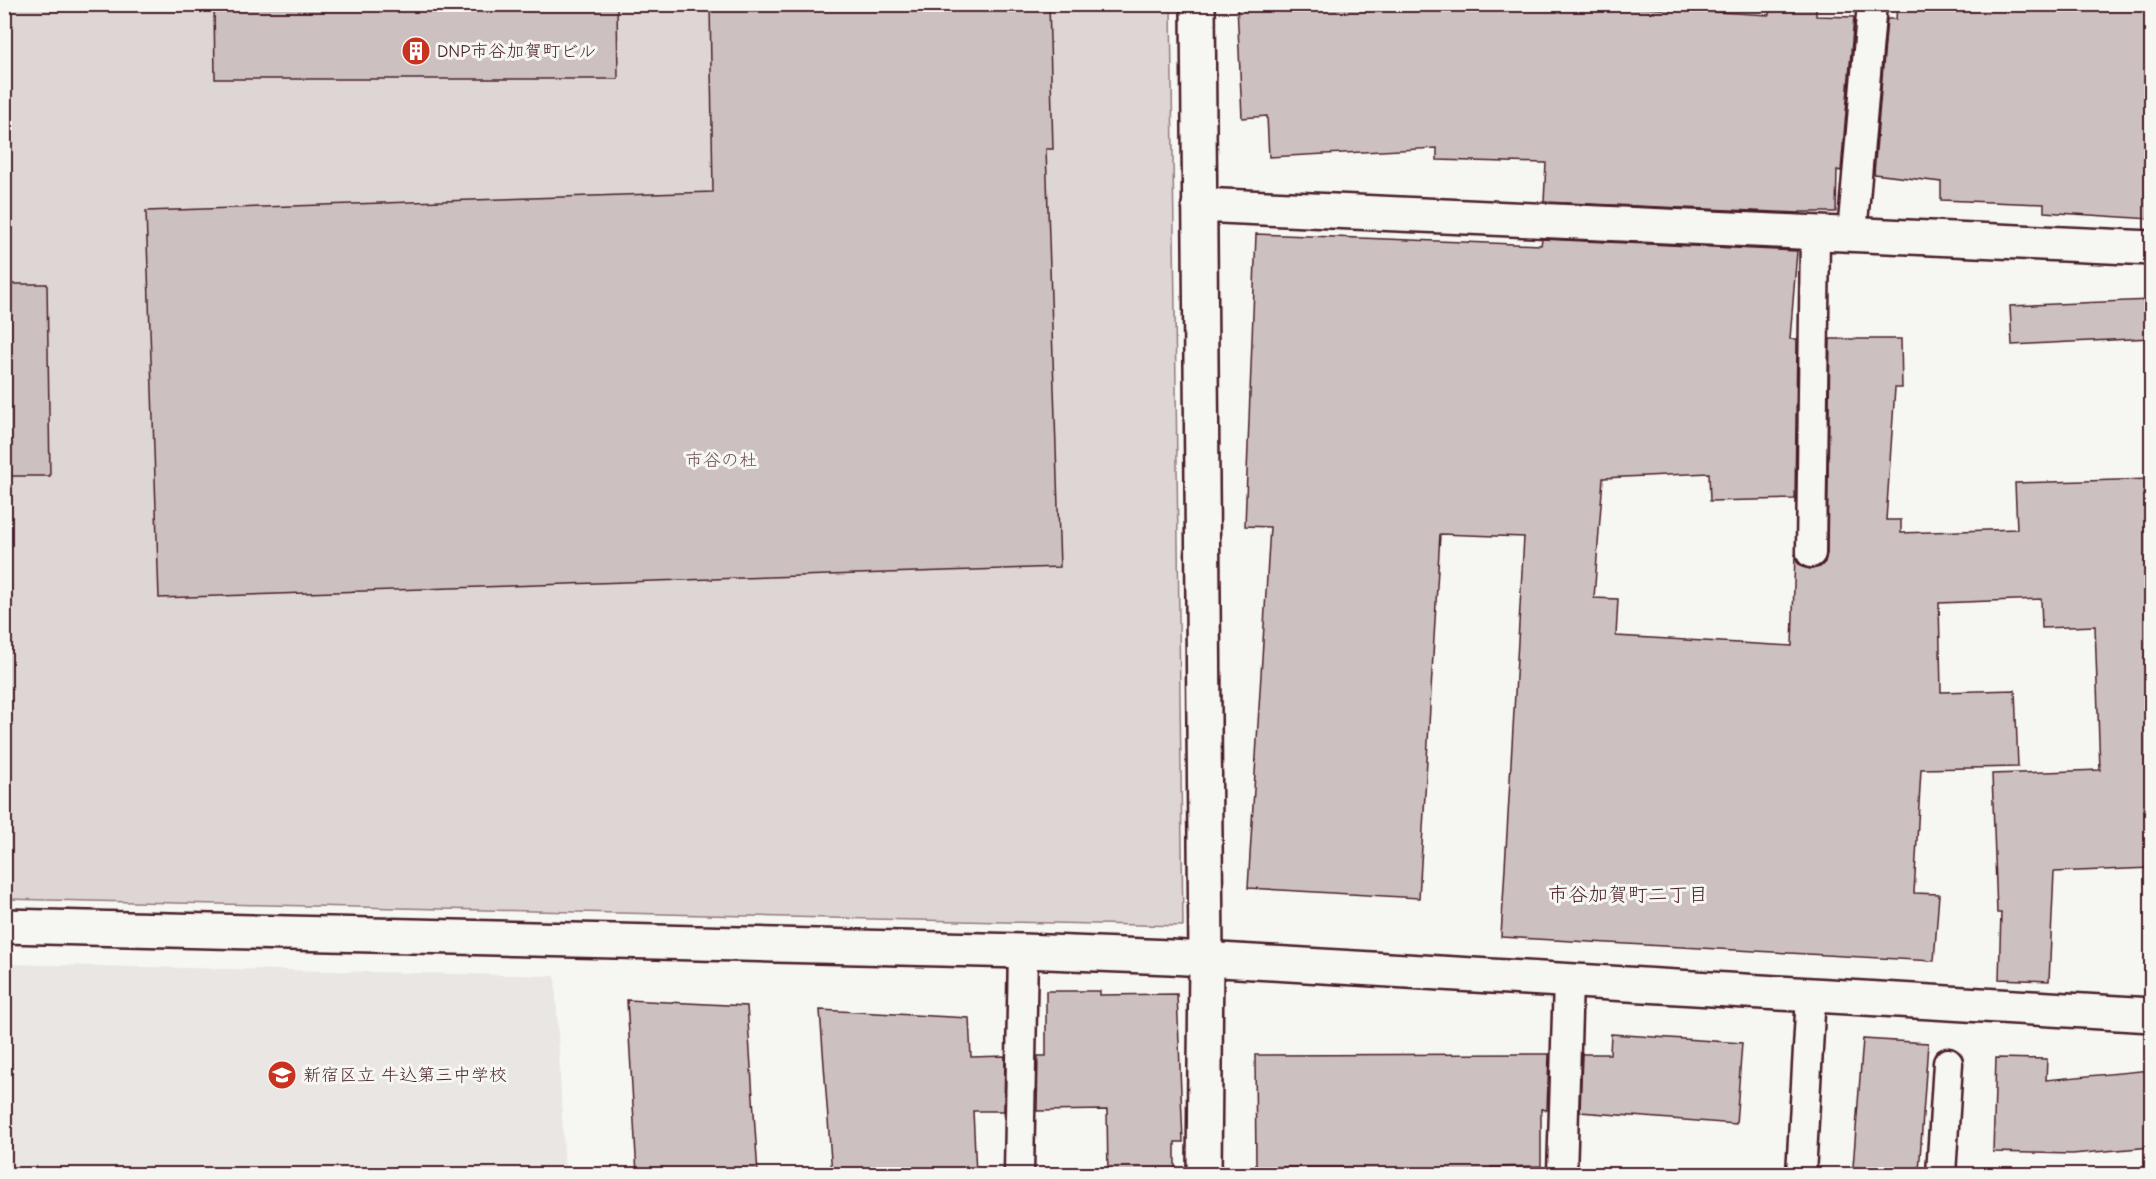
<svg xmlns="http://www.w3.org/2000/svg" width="2156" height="1179" font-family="'Comic Neue','Klee One',sans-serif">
	<rect width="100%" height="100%" fill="#f6f6f2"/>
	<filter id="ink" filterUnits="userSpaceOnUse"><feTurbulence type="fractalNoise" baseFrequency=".0167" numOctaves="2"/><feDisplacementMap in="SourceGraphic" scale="12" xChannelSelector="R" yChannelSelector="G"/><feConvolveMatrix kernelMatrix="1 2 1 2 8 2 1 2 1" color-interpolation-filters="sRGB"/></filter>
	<g filter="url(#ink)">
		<path fill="#e9e6e3" d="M 5,964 L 555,976 L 565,1174 L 5,1174 Z"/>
		<path fill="#ddd6d5" stroke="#947a80" stroke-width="1.5" d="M 5,5 L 1171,5 L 1183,926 L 5,899 Z"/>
		<path fill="#ccc1c0" stroke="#4a1f2b" stroke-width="1.5" d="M 214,4 L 617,4 L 618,79 L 215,79 Z
			M 710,4 L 1049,4 L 1053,149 L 1046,149 L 1060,567 L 159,598 L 146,211 L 713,192 Z
			M 1237,4 L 1576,4 L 1769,15 L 1770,4 L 1816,4 L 1816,16 L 1854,17 L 1841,171 L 1837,170 L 1836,212 L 1800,212 L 1800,213 L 1544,202 L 1546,163 L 1437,160 L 1437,148 L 1269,157 L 1267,116 L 1242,118 Z
			M 1897,4 L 2148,4 L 2151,59 L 2151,219 L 2044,212 L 2044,204 L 1941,200 L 1941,182 L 1874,174 L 1887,19 L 1896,19 Z
			M 1256,234 L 1541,245 L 1542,239 L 1797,251 L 1790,339 L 1797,339 L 1795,499 L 1710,501 L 1709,473 L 1603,478 L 1594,598 L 1618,599 L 1616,636 L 1792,646 L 1795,554 L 1797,562 L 1802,567 L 1811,569 L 1820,567 L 1825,562 L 1827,553 L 1830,339 L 1901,339 L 1902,388 L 1895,388 L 1886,520 L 1901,520 L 1901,533 L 2017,529 L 2015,483 L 2151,479 L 2151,868 L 2054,872 L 2049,981 L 1999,979 L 2001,913 L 1997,913 L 1992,774 L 2100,770 L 2095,626 L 2042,628 L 2041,599 L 1939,603 L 1941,692 L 2015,690 L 2018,767 L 1921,769 L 1914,893 L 1939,894 L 1934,961 L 1501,937 L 1524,537 L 1440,534 L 1419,898 L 1248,888 L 1270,527 L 1245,526 Z
			M 4,284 L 47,284 L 50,476 L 4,476 Z
			M 2151,300 L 2151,338 L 2012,345 L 2010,306 Z
			M 1046,991 L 1100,991 L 1100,995 L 1177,994 L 1183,1142 L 1175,1142 L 1175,1174 L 1108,1174 L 1107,1110 L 1037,1111 L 1038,1056 L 1046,1056 Z
			M 627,1000 L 747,1006 L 758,1174 L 637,1174 Z
			M 820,1010 L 969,1018 L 971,1057 L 1005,1056 L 1004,1111 L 973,1111 L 976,1174 L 832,1174 Z
			M 1611,1034 L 1742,1043 L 1736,1124 L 1580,1112 L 1582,1054 L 1610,1054 Z
			M 1863,1039 L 1928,1043 L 1919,1172 L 1853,1167 Z
			M 1549,1054 L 1547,1110 L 1541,1109 L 1541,1166 L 1491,1167 L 1491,1174 L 1350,1174 L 1350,1167 L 1256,1167 L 1255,1055 Z
			M 1996,1058 L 2047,1059 L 2046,1080 L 2151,1070 L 2151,1147 L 2072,1154 L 1993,1152 Z"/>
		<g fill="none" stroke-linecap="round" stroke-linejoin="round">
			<g stroke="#4a1f2b" stroke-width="33">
				<path id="service" d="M 1852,234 L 1872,4
					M 1811,553 L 1815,234
					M 1019,1174 L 1023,951
					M 1562,1174 L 1568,981
					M 1801,1174 L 1811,995
					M 1941,1174 L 1948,1063"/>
			</g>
			<g stroke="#4a1f2b" stroke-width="38">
				<path id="minor" d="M 1198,4 L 1206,959 L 1204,1174
					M 1199,205 L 2152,248
					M 4,926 L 1023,951 L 1170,957 L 2152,1015"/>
			</g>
			<use href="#service" stroke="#f6f6f2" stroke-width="28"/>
			<use href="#minor" stroke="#f6f6f2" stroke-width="33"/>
		</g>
	</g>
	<defs>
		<g id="building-disc" transform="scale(1.5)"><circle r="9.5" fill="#c8321e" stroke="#f6f6f2"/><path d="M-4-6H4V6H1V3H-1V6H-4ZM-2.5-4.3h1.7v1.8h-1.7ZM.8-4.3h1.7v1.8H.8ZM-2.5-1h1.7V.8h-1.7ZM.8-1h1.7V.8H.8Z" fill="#fff"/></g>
		<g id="school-disc" transform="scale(1.5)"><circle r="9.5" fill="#c8321e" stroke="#f6f6f2"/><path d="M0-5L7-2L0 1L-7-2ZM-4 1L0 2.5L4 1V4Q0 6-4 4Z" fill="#fff"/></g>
	</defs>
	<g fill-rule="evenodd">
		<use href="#building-disc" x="416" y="51"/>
		<use href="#school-disc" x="282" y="1075"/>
	</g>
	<g text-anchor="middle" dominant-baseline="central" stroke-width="6" stroke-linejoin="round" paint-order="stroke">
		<g font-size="18" fill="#4a1f2b" stroke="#f6f6f2" text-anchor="start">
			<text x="437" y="51">DNP市谷加賀町ビル</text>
			<text x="303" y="1075">新宿区立 牛込第三中学校</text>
		</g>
		<g font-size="18" fill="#6f4d56" stroke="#f6f6f2">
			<text x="721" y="460">市谷の杜</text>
		</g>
		<g font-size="20" fill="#4a1f2b" stroke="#f6f6f2">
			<text x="1628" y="894">市谷加賀町二丁目</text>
		</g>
	</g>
	<rect width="2156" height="1179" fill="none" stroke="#f6f6f2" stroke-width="24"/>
	<rect x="12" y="12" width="2132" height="1155" fill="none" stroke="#4a1f2b" stroke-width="2" filter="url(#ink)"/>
</svg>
